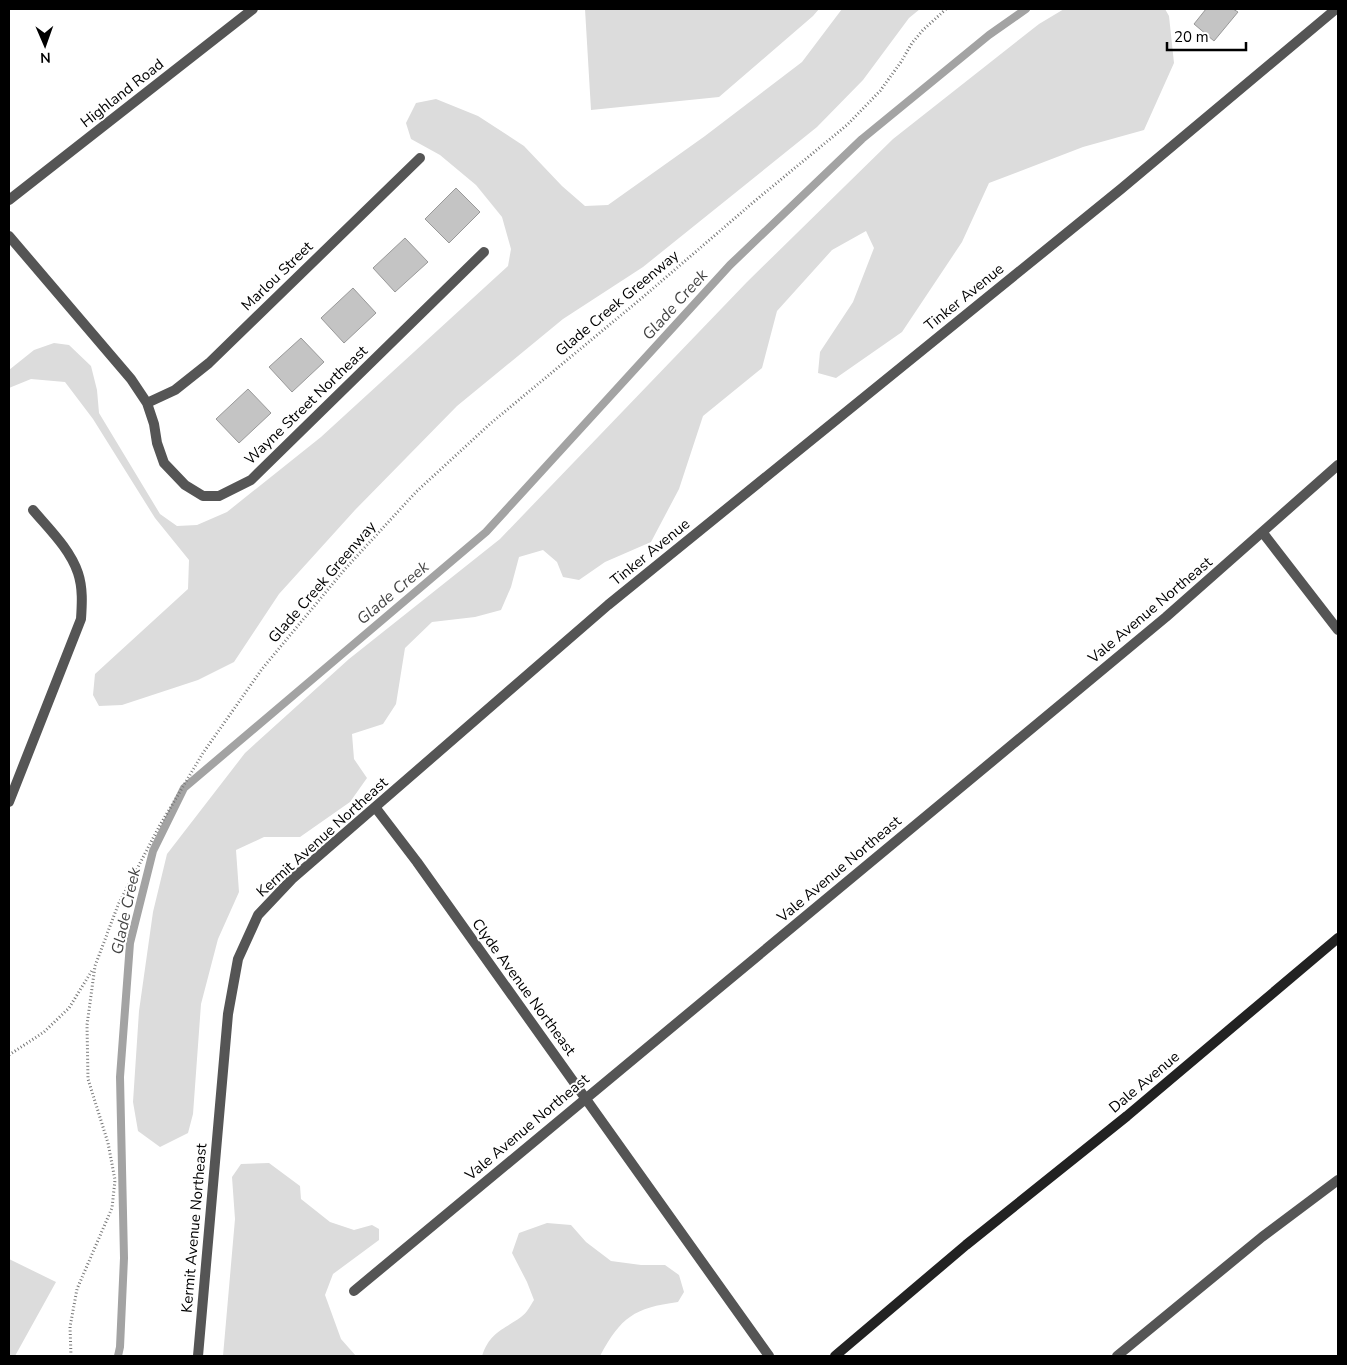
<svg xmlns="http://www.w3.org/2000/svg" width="1347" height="1365" font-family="'Nunito Sans',sans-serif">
	<rect width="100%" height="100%" fill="#fff"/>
	<path fill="#dcdcdc" d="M 585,9 L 819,9 L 813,16 L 719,97 L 591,110 Z
		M 842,9 L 920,9 L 909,18 L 863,80 L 817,127 L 643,267 L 563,319 L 457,406 L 355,510 L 279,594 L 234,662 L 198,680 L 122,705 L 99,706 L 93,695 L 95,674 L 188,589 L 189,560 L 155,518 L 93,419 L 65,382 L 31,379 L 9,388 L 9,370 L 34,350 L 54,343 L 69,345 L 91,366 L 97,390 L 99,413 L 160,514 L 177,526 L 197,525 L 227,512 L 321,437 L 508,266 L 511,249 L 502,217 L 476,185 L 440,155 L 411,139 L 406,123 L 416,103 L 436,99 L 478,116 L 524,146 L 562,186 L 585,206 L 608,205 L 705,136 L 802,62 Z
		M 1064,9 L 1165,9 L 1169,16 L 1174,63 L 1144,130 L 1083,147 L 989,183 L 962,242 L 902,332 L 836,378 L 818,373 L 820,352 L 853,302 L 874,248 L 866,231 L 832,250 L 777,311 L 762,368 L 703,416 L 679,489 L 651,542 L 605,562 L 579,580 L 563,577 L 557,562 L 543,550 L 519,557 L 511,587 L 501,610 L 475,617 L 432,622 L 405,648 L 396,704 L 383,724 L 352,734 L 354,759 L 367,778 L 350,802 L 300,837 L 264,837 L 236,850 L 239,892 L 218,939 L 201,1004 L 193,1114 L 188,1133 L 160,1147 L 138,1131 L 133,1102 L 139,1011 L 153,912 L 167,854 L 245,753 L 349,659 L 500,539 L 747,282 L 893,139 L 1039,24 Z
		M 269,1163 L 300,1186 L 301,1199 L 330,1222 L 354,1230 L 372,1225 L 379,1229 L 379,1240 L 333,1274 L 325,1295 L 341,1339 L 356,1356 L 223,1356 L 235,1219 L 232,1177 L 241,1164 Z
		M 547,1223 L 571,1225 L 586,1242 L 611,1261 L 641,1265 L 665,1265 L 679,1275 L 684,1292 L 678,1302 C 634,1308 621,1317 600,1356 L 482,1356 C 490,1332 503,1330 521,1317 C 527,1313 530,1306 534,1300 L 527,1282 L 512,1253 L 519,1233 Z
		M 9,1259 L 56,1282 L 15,1356 L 9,1356 Z"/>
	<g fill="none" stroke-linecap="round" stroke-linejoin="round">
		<path stroke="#a3a3a3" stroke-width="8" d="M 118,1356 L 120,1347 L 124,1258 L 120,1077 L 130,943 L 153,851 L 184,788 L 486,532 L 730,265 L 862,139 L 989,35 L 1026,9"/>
	</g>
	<path fill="#c4c4c4" stroke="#999" d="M 1206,9 L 1233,9 L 1238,12 L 1214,41 L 1194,24 Z
		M 456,188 L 480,212 L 449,243 L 425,219 Z
		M 405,238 L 428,262 L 395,292 L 373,268 Z
		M 353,288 L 376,313 L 344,343 L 321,318 Z
		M 301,338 L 324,362 L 292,392 L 269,367 Z
		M 248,389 L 271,413 L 239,443 L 216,419 Z"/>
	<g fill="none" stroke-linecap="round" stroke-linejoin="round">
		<path stroke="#777" stroke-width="3" stroke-dasharray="1 2.5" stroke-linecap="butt" d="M 9,1055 L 44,1032 L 69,1008 L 93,969
			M 71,1356 L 70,1327 L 77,1289 L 112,1208 L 115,1180 L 108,1143 L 88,1079 L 87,1025 L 95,966 L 118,905 L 160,825 L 203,753 L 262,669 L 345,569 L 416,492 L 491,423 L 643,297 L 756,200 L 847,125 L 880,91 L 901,62 L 912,43 L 923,30 L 946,9"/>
		<path stroke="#555" stroke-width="10" d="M 9,802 L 81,619 C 82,604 83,588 78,573 C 70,549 49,529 33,510
			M 1117,1356 L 1262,1237 L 1338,1180"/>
		<path stroke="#555" stroke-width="10" d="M 9,200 L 253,9
			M 9,236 L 131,379 L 147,403 L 154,424 L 157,443 L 164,463 L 185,485 L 203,496 L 219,496 L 251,480 L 484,252
			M 147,403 L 175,390 L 209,363 L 420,158
			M 1263,533 L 1338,630
			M 375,807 L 417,862 L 769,1356
			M 354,1291 L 1166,617 L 1338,465
			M 198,1356 L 228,1014 L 238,959 L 258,915 L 292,879 L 608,605 L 1121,189 L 1336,9"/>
		<path stroke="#222" stroke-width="10" d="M 835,1356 L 966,1245 L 1127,1116 L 1338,938"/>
	</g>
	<g text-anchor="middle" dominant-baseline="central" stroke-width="4" stroke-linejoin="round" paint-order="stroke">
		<g font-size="15" fill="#000" stroke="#fff">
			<text transform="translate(122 93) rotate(-38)">Highland Road</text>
			<text transform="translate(277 276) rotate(-44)">Marlou Street</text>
			<text transform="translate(964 297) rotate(-39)">Tinker Avenue</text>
			<text transform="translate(617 303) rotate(-40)">Glade Creek Greenway</text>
			<text transform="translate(306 405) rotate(-44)">Wayne Street Northeast</text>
			<text transform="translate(650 552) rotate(-39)">Tinker Avenue</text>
			<text transform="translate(322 582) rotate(-49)">Glade Creek Greenway</text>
			<text transform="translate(1150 610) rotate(-40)">Vale Avenue Northeast</text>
			<text transform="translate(322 837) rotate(-42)">Kermit Avenue Northeast</text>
			<text transform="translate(839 869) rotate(-40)">Vale Avenue Northeast</text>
			<text transform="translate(524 987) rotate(54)">Clyde Avenue Northeast</text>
			<text transform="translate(1144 1082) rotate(-40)">Dale Avenue</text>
			<text transform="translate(527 1127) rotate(-40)">Vale Avenue Northeast</text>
			<text transform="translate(194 1228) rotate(-85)">Kermit Avenue Northeast</text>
		</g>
		<g font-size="16" font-style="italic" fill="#444" stroke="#fff">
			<text transform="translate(675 305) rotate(-48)">Glade Creek</text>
			<text transform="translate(393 593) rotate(-40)">Glade Creek</text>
			<text transform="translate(126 911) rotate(-78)">Glade Creek</text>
		</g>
	</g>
	<rect width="1347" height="1365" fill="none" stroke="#000000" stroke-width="20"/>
	<g transform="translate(45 45) rotate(178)" stroke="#ffffff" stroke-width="4" paint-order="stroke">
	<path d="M0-4L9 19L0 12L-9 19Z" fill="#000000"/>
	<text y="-8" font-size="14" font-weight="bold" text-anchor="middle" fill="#000000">N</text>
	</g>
	<path d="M1167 42v8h79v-8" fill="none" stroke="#000000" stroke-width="2.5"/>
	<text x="1174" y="42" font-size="15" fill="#000000" stroke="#ffffff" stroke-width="4" paint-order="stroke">20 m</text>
</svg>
